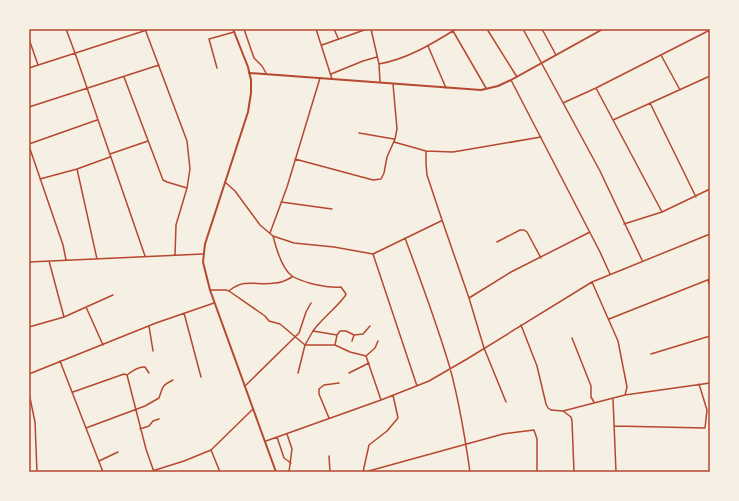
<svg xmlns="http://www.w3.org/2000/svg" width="739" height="501" font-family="'Titillium Web',sans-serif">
	<rect width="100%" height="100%" fill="#f6efe4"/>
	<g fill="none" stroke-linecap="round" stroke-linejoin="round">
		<path stroke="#b5482f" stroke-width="1.5" d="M 66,29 L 75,53 L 145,256
			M 145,29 L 187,141 L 190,169 L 187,188 L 176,225 L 175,255
			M 244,29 L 254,58 L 262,66 L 266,73
			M 316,29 L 332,79
			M 334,29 L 338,38
			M 371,29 L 379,64 L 380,82
			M 487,29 L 517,77
			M 523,29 L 600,171 L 642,260
			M 542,29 L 556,55
			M 453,31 L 486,88
			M 29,39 L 38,65
			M 322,45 L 367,29
			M 428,46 L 446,88
			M 661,55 L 680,90
			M 379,64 C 407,59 432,44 456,29
			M 29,68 L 150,29
			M 217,68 L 209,39 L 234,32
			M 331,74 L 363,61 L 377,57
			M 124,77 L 163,180 L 167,182 L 187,188
			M 511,80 L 600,252 L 610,274
			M 596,88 L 662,212
			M 563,103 L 596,88 L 710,30
			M 650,103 L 696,197
			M 29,107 L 159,65
			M 613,120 L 710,76
			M 359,133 L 394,139
			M 394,142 L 426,151 L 453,152 L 541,137
			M 29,144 L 97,120
			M 29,146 L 63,245 L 66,260
			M 426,151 L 426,164 L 427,175 L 442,220 L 469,298 L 484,348 L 506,402
			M 110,154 L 148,141
			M 295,159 L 373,180 L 381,179 L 384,173 L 387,157 L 395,139 L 397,129 L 393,84
			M 77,169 L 97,259
			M 40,179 L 77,169 L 110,157
			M 225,182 L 235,191 L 260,225 L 273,236 L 294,243 L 334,247 L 373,254 L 417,386
			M 281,202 L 332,209
			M 624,224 L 662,212 L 710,189
			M 270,233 L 287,187 L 320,78
			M 273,236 C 276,248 282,269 292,276 C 298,280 306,282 313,284 C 323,286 329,288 341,287 L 346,294 C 344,301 319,321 313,331
			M 405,238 C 421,281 437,324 450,368 C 459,401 465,437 470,472
			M 497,242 L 520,230 L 524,230 L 527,232 L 541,258
			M 373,254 L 441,221
			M 49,261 L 64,317
			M 29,262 L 203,254
			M 708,280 L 710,287
			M 592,282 L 618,341 L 627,387 L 625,395
			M 210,290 L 226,290 L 229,291 L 265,316 L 269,321 L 280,324 L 305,345 L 335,345 L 350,352 L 366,356 L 381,400
			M 230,290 C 246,278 257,286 275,283 C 281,283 287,280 292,277
			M 469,298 L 511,272 L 590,232
			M 86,307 L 103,345
			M 184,313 L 201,377
			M 609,319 L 710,279
			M 521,325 L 537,366 L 546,404 L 548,408 L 551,410 L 563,411 L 625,395 L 710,383
			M 149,326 L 153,351
			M 29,327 L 64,317 L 113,295
			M 354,335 L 363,334 L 370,326
			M 572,338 L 591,386 L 591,397 L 594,402
			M 335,345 L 337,335
			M 651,354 L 710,336
			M 366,356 L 375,348 L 378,341
			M 60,361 L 103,472
			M 298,373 L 305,345 L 313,331 L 337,335 L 340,331 L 346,331 L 354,335 L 352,341
			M 349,373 L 369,363
			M 29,374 L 156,323 L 214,303
			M 127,375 L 146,449 L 154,472
			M 245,386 L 299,333 L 306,312 L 311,303
			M 73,392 L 124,374 L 127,375 C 132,371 139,366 145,367 L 149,373
			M 29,393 L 35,422 L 37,472
			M 613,399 L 616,472
			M 563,411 L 571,417 L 572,421 L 574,472
			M 329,418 L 319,394 L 319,389 L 324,385 L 339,383
			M 614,426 L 705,428 L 707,410 L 699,384
			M 86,428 L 145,406 L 159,398 C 163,387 161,386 173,380
			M 140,429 L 149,426 L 153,421 L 159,419
			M 287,434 L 292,449 L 289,472
			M 277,437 L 284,458 L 291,463
			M 266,441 L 381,400 L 429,381 L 467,359 L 592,282 L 710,234
			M 211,450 L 220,472
			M 329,456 L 330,472
			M 99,461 L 118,452
			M 149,472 L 184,461 L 211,450 L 253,409
			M 363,472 L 369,445 L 387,431 L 398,418 L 393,395
			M 365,472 L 503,434 L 534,430 L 537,439 L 537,472"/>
		<path stroke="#b5482f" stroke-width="2" d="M 249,73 L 481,90 L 498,86 L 511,80 L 603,29"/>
		<path stroke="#b5482f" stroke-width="2" d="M 233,29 L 248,67 L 251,80 L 251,93 L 248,112 L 205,244 L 203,262 L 210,290 L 276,472"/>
	</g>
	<rect width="739" height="501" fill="none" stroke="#f6efe4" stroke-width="60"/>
	<rect x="30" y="30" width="679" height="441" fill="none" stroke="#b5482f" stroke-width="1.5"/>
</svg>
